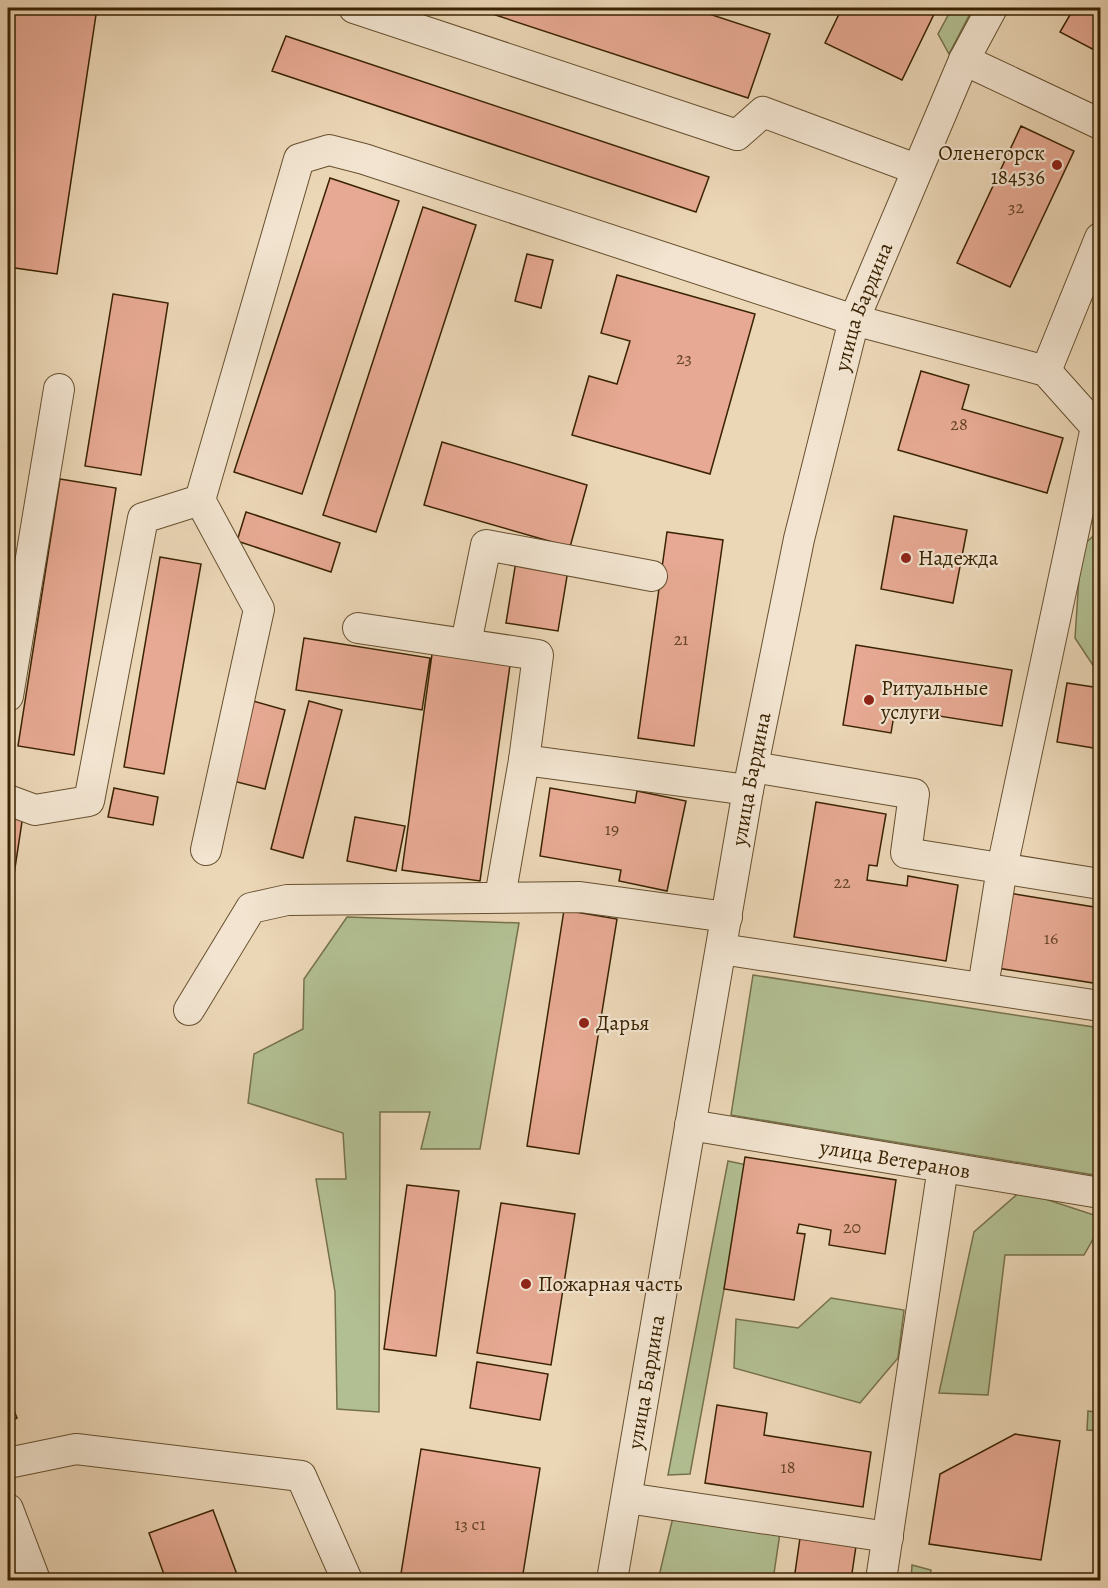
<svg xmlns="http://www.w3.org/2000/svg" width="1108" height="1588" font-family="Alegreya,serif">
	<rect width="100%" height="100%" fill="#ebd6b6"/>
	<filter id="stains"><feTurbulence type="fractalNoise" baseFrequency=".00333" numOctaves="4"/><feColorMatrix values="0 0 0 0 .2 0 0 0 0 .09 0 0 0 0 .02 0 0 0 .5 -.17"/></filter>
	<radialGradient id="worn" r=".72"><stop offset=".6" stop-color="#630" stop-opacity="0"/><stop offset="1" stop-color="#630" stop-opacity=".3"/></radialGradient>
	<path fill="#b2bf92" stroke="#76714a" stroke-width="1.5" d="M 952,8 L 973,8 L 949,54 L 938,34 Z
		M 1100,530 L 1100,676 L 1075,638 L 1081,547 Z
		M 347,917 L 519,923 L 480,1149 L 421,1149 L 430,1112 L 380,1112 L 379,1412 L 337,1409 L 335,1292 L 316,1179 L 346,1179 L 343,1133 L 248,1103 L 254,1054 L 303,1029 L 304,979 Z
		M 753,975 L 1100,1028 L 1100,1176 L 731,1115 Z
		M 728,1161 L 747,1165 L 690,1474 L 668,1475 Z
		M 1021,1191 L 1100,1217 L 1100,1227 L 1084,1255 L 1005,1255 L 988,1395 L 939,1393 L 974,1232 Z
		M 831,1298 L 904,1310 L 898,1358 L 860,1403 L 734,1368 L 736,1319 L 798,1328 Z
		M 1088,1411 L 1100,1413 L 1100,1431 L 1087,1430 Z
		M 675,1509 L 781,1526 L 773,1580 L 658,1580 Z
		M 912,1565 L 931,1570 L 930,1580 L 911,1580 Z"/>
	<path fill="#e7a993" stroke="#3a2302" stroke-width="1.5" d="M 8,8 L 97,8 L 57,274 L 8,267 Z
		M 474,8 L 691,8 L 770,34 L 748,98 Z
		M 842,8 L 937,8 L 902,80 L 825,43 Z
		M 1074,8 L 1100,8 L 1100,53 L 1060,32 Z
		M 286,36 L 709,177 L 696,212 L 272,71 Z
		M 1021,126 L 1074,151 L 1010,287 L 957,263 Z
		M 330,178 L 399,201 L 302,494 L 234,472 Z
		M 423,207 L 476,225 L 376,532 L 323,515 Z
		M 527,254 L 553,260 L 541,308 L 515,301 Z
		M 617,275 L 755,314 L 710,474 L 572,435 L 589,376 L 617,384 L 630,341 L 601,333 Z
		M 113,294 L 168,303 L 141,475 L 85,466 Z
		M 921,371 L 969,385 L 962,409 L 1063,438 L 1047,493 L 898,450 Z
		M 442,442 L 587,485 L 570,547 L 424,505 Z
		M 60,479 L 116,488 L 74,755 L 18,746 Z
		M 1100,486 L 1100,510 L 1095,509 Z
		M 246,512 L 340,543 L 331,572 L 237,541 Z
		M 894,516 L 967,530 L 953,603 L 881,589 Z
		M 667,532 L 723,540 L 694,746 L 638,738 Z
		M 160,557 L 201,564 L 164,774 L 124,767 Z
		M 516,561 L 568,570 L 558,631 L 506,623 Z
		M 304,638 L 430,658 L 422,710 L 296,690 Z
		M 856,645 L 1012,670 L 1002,726 L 895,709 L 891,733 L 843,725 Z
		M 433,647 L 511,658 L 480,881 L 402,870 Z
		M 1067,683 L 1100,688 L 1100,749 L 1057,742 Z
		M 253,701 L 285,710 L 265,789 L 233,781 Z
		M 309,701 L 342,710 L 303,858 L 271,849 Z
		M 114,788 L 158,797 L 153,825 L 108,817 Z
		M 550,788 L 635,803 L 637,791 L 686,801 L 667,891 L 619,881 L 621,870 L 540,856 Z
		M 816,802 L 886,814 L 877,866 L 869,865 L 867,880 L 907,886 L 908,876 L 958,885 L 946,961 L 794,937 Z
		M 8,812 L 23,815 L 8,914 Z
		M 355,817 L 405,826 L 396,871 L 347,861 Z
		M 1009,893 L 1100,908 L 1100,984 L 997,968 Z
		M 564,910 L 617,919 L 579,1154 L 527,1146 Z
		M 745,1157 L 896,1180 L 885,1254 L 829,1245 L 831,1230 L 799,1224 L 797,1233 L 805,1234 L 794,1300 L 724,1289 Z
		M 407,1185 L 459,1191 L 436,1356 L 384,1349 Z
		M 501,1203 L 575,1214 L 551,1365 L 477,1353 Z
		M 477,1362 L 548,1374 L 540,1420 L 470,1408 Z
		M 8,1395 L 17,1418 L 8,1422 Z
		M 717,1405 L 767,1413 L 764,1435 L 871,1452 L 863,1507 L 705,1483 Z
		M 1015,1434 L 1060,1441 L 1041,1560 L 929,1544 L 940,1474 Z
		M 421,1449 L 540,1468 L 522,1580 L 400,1580 Z
		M 213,1510 L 239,1580 L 166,1580 L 149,1533 Z
		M 800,1538 L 856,1546 L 851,1580 L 794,1580 Z"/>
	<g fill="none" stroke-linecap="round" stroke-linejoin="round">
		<g stroke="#66502f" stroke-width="32">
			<g id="minor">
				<path d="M 354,8 L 737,135 L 763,112 L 916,169"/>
				<path d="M 964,60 L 1100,124"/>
				<path d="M 1046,371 L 1100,238"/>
				<path d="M 358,628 L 538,655 L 524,760"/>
				<path d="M 466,643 L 486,545 L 652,576"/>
				<path d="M 8,696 L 59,389"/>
				<path d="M 753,767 L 914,794 L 906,853 L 1100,884"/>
				<path d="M 8,800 L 35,810 L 89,801 L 143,518 L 200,500"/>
				<path d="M 206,850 L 259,609 L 200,500 L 299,159 L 329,150 L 364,159 L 854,320 L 1046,371 L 1096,427 L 1002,868 L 983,987"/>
				<path d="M 500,897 L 524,760 L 748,790"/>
				<path d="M 721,949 L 1100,1006"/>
				<path d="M 189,1010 L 251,908 L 287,900 L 580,897 L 727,917"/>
				<path id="s1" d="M 690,1125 L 1100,1193"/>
				<path d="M 8,1463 L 76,1449 L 301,1476 L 347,1580"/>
				<path d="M 627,1498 L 888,1537"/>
				<path d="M 8,1509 L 35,1580"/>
				<path id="s2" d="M 612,1580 L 748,790 L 799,539 L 854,320 L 964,60 L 992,8"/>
				<path d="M 881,1580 L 943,1167"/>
			</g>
		</g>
		<use href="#minor" stroke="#f2e4d0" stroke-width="30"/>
	</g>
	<g fill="#8f2418" stroke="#f2e4d0" stroke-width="2">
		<circle cx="1057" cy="165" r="6"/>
		<circle cx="906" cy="558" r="6"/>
		<circle cx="869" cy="700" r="6"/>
		<circle cx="584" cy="1023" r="6"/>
		<circle cx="526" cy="1284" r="6"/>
	</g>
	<g text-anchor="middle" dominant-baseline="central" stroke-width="4.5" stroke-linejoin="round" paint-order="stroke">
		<g font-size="18" fill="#654426">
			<text x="1016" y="207">32</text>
			<text x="684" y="358">23</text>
			<text x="959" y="424">28</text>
			<text x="681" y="639">21</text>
			<text x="612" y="829">19</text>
			<text x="842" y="882">22</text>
			<text x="1051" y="938">16</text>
			<text x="852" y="1227">20</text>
			<text x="788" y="1467">18</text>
			<text x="470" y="1524">13 с1</text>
		</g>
		<g font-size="21" fill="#3a2302" stroke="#f2e4d0" text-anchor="start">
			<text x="1045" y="153" text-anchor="end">Оленегорск<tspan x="1045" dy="24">184536</tspan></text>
			<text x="918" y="558">Надежда</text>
			<text x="881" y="688">Ритуальные<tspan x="881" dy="24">услуги</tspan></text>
			<text x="596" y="1023">Дарья</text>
			<text x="538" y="1284">Пожарная часть</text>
		</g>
		<g font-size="21" fill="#3a2302" stroke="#f2e4d0">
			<text stroke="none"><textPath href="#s2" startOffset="1299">улица Бардина</textPath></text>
			<text stroke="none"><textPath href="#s2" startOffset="813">улица Бардина</textPath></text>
			<text stroke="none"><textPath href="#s1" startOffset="208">улица Ветеранов</textPath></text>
			<text stroke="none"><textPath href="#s2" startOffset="201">улица Бардина</textPath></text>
		</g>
	</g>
	<rect width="1108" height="1588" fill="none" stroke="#ebd6b6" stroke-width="30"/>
	<rect x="9" y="9" width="1090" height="1570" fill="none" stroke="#3a2302" stroke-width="3"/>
	<rect x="15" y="15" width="1078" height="1558" fill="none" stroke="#3a2302" stroke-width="1.5"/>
	<rect width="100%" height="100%" filter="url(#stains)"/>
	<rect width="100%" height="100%" fill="url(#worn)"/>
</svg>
